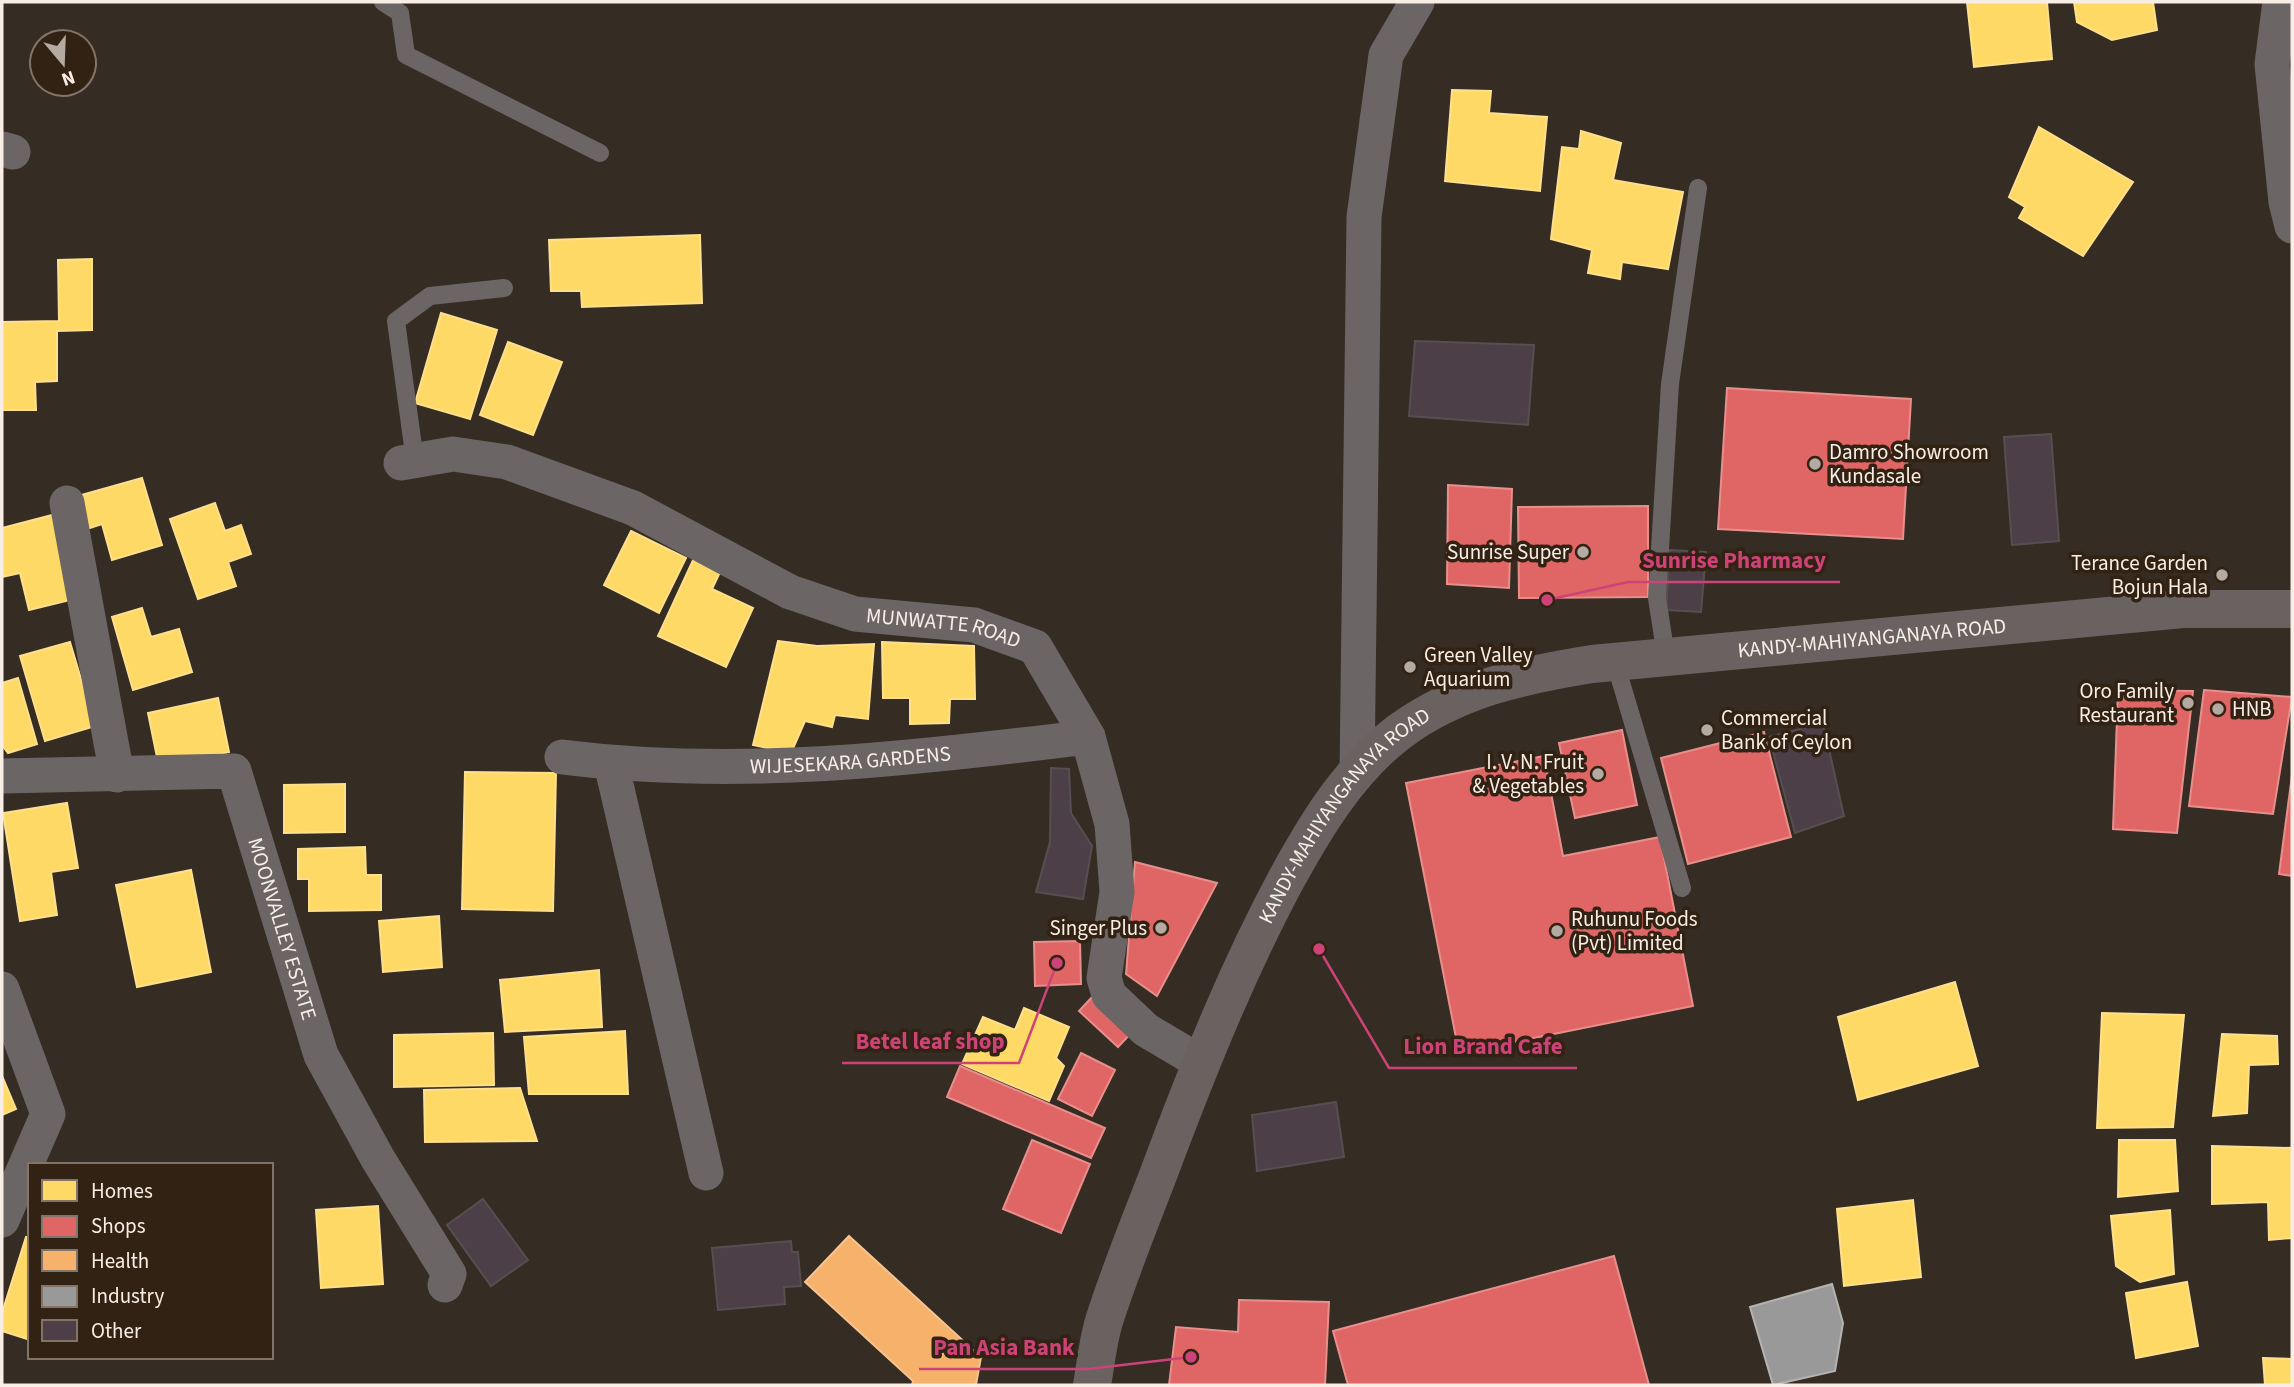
<svg xmlns="http://www.w3.org/2000/svg" width="2294" height="1387" font-family="'Source Sans 3',sans-serif">
	<rect width="100%" height="100%" fill="#352c24"/>
	<path fill="#ffd966" stroke="#fddf8c" stroke-width="2" d="M 1967,2 L 2047,2 L 2052,59 L 1974,67 Z
		M 2074,2 L 2153,2 L 2157,30 L 2112,40 L 2077,22 Z
		M 1452,90 L 1491,91 L 1489,113 L 1547,117 L 1540,191 L 1445,181 Z
		M 2039,127 L 2133,182 L 2083,256 L 2019,218 L 2025,207 L 2009,197 Z
		M 1581,131 L 1621,143 L 1613,180 L 1683,192 L 1668,269 L 1622,262 L 1620,279 L 1588,273 L 1592,250 L 1551,239 L 1562,147 L 1579,149 Z
		M 700,235 L 702,303 L 582,307 L 581,291 L 551,291 L 549,240 Z
		M 92,259 L 92,330 L 57,331 L 57,381 L 35,382 L 36,410 L 2,410 L 2,322 L 59,321 L 58,260 Z
		M 441,313 L 497,330 L 470,419 L 415,403 Z
		M 508,342 L 562,362 L 533,435 L 480,415 Z
		M 142,478 L 162,545 L 112,560 L 102,524 L 87,529 L 78,496 Z
		M 215,503 L 225,531 L 241,525 L 251,554 L 228,562 L 236,586 L 198,599 L 170,519 Z
		M 52,515 L 74,599 L 29,610 L 20,573 L 2,577 L 2,528 Z
		M 631,531 L 686,558 L 659,613 L 604,585 Z
		M 694,558 L 721,570 L 712,589 L 753,608 L 726,667 L 658,636 Z
		M 142,608 L 151,637 L 179,629 L 192,672 L 133,690 L 112,617 Z
		M 778,641 L 817,646 L 874,644 L 868,719 L 835,715 L 832,727 L 805,721 L 791,753 L 753,745 Z
		M 70,642 L 95,726 L 45,741 L 20,656 Z
		M 882,642 L 974,646 L 975,699 L 950,699 L 949,723 L 910,724 L 910,698 L 883,698 Z
		M 18,678 L 37,744 L 8,753 L 2,745 L 2,683 Z
		M 218,698 L 229,752 L 159,767 L 148,713 Z
		M 465,772 L 556,773 L 553,911 L 462,909 Z
		M 345,784 L 345,832 L 284,833 L 284,785 Z
		M 67,803 L 78,868 L 51,872 L 57,915 L 20,921 L 3,813 Z
		M 365,847 L 366,875 L 381,875 L 381,910 L 309,911 L 309,879 L 298,879 L 298,849 Z
		M 191,870 L 211,972 L 137,987 L 116,885 Z
		M 439,916 L 442,967 L 383,972 L 379,921 Z
		M 599,970 L 602,1027 L 505,1032 L 500,980 Z
		M 1955,982 L 1978,1066 L 1858,1100 L 1838,1017 Z
		M 1024,1008 L 1069,1027 L 1056,1058 L 1064,1066 L 1049,1101 L 962,1064 L 983,1017 L 1015,1030 Z
		M 2102,1013 L 2184,1015 L 2173,1127 L 2097,1128 Z
		M 625,1031 L 628,1094 L 529,1094 L 524,1037 Z
		M 493,1033 L 494,1085 L 394,1087 L 394,1035 Z
		M 2222,1034 L 2277,1036 L 2278,1064 L 2249,1065 L 2247,1113 L 2213,1116 Z
		M 2,1076 L 16,1109 L 2,1115 Z
		M 520,1088 L 537,1141 L 425,1142 L 424,1090 Z
		M 2119,1140 L 2175,1140 L 2178,1191 L 2118,1197 Z
		M 2212,1146 L 2292,1148 L 2292,1238 L 2269,1240 L 2268,1202 L 2212,1204 Z
		M 1913,1200 L 1921,1277 L 1844,1286 L 1837,1209 Z
		M 378,1206 L 383,1284 L 321,1288 L 316,1210 Z
		M 2170,1210 L 2174,1274 L 2140,1282 L 2116,1266 L 2111,1216 Z
		M 26,1237 L 30,1238 L 30,1340 L 2,1331 L 2,1313 Z
		M 2187,1282 L 2198,1346 L 2136,1358 L 2126,1293 Z
		M 2263,1358 L 2292,1359 L 2292,1385 L 2265,1385 Z"/>
	<path fill="#e06666" stroke="#e88f8c" stroke-width="2" d="M 1727,388 L 1911,399 L 1903,539 L 1718,529 Z
		M 1448,485 L 1512,489 L 1509,588 L 1447,584 Z
		M 1648,506 L 1648,597 L 1519,598 L 1518,507 Z
		M 2118,690 L 2193,691 L 2177,833 L 2113,829 Z
		M 2204,690 L 2292,697 L 2273,814 L 2189,806 Z
		M 1622,730 L 1637,805 L 1575,818 L 1559,743 Z
		M 1764,732 L 1791,837 L 1688,864 L 1661,758 Z
		M 1544,756 L 1563,856 L 1660,837 L 1693,1006 L 1459,1053 L 1406,783 Z
		M 2292,775 L 2292,876 L 2279,874 Z
		M 1135,862 L 1217,883 L 1157,996 L 1126,974 Z
		M 1080,941 L 1081,984 L 1035,986 L 1034,942 Z
		M 1094,995 L 1133,1031 L 1118,1047 L 1079,1011 Z
		M 1081,1053 L 1115,1070 L 1092,1116 L 1058,1099 Z
		M 960,1066 L 1105,1128 L 1091,1158 L 947,1097 Z
		M 1032,1140 L 1090,1164 L 1061,1233 L 1003,1209 Z
		M 1614,1256 L 1649,1385 L 1348,1385 L 1333,1331 Z
		M 1239,1300 L 1329,1302 L 1325,1385 L 1169,1385 L 1176,1327 L 1238,1332 Z"/>
	<path fill="#f6b26b" stroke="#f7c490" stroke-width="2" d="M 849,1236 L 981,1357 L 976,1385 L 912,1385 L 913,1381 L 805,1282 Z"/>
	<path fill="#999" stroke="#b6b2b0" stroke-width="2" d="M 1832,1284 L 1843,1323 L 1835,1371 L 1773,1385 L 1750,1307 Z"/>
	<path fill="#4c3f48" stroke="#564f50" stroke-width="2" d="M 1415,341 L 1534,345 L 1528,425 L 1409,416 Z
		M 2051,434 L 2059,541 L 2012,545 L 2004,437 Z
		M 1670,550 L 1706,552 L 1701,612 L 1666,610 Z
		M 1823,723 L 1844,816 L 1795,833 L 1769,737 Z
		M 1051,768 L 1069,769 L 1071,813 L 1092,846 L 1083,899 L 1036,892 L 1050,842 Z
		M 1336,1102 L 1344,1157 L 1257,1171 L 1252,1115 Z
		M 483,1199 L 528,1260 L 491,1286 L 447,1225 Z
		M 791,1241 L 792,1252 L 798,1252 L 801,1286 L 784,1287 L 785,1304 L 718,1310 L 712,1248 Z"/>
	<g fill="none" stroke-linecap="round" stroke-linejoin="round">
		<path stroke="#6b6665" stroke-width="18" d="M 383,2 L 400,13 L 406,55 L 600,153
			M 415,461 L 396,321 L 430,296 L 504,288
			M 1666,656 L 1657,598 L 1670,384 L 1698,188
			M 1615,662 L 1682,888"/>
		<g stroke="#6b6665" stroke-width="35">
			<path d="M 2280,2 L 2272,64 L 2286,202 L 2292,226"/>
			<path d="M 2,149 L 13,152"/>
			<path id="s1" d="M 401,463 L 453,454 L 507,462 L 633,508 L 790,592 L 855,614 L 974,625 L 1035,647 L 1088,737 L 1112,824 L 1117,892 L 1104,978 L 1109,995 L 1146,1030 L 1200,1062"/>
			<path d="M 67,503 L 117,775"/>
			<path id="s2" d="M 562,757 C 738,779 913,759 1088,737"/>
			<path d="M 611,763 L 706,1173"/>
			<path d="M 1357,774 L 1364,217 L 1386,55 L 1417,2"/>
			<path id="s3" d="M 2,776 L 234,771 L 321,1055 L 378,1159 L 449,1274 L 445,1285"/>
			<path d="M 2,989 L 48,1114 L 2,1220"/>
		</g>
		<path stroke="#6a6260" stroke-width="38" id="s4" d="M 1092,1385 C 1096,1363 1098,1339 1105,1318 C 1123,1262 1146,1208 1166,1154 C 1202,1059 1239,967 1287,878 C 1316,825 1350,769 1399,732 C 1457,689 1523,675 1592,664 L 2183,609 L 2292,609"/>
	</g>
	<g fill="#b4aaa1" stroke="#322214" stroke-width="2.5">
		<circle cx="1815" cy="464" r="7"/>
		<circle cx="1583" cy="552" r="7"/>
		<circle cx="2222" cy="575" r="7"/>
		<circle cx="1410" cy="667" r="7"/>
		<circle cx="2188" cy="703" r="7"/>
		<circle cx="2218" cy="709" r="7"/>
		<circle cx="1707" cy="730" r="7"/>
		<circle cx="1598" cy="774" r="7"/>
		<circle cx="1161" cy="928" r="7"/>
		<circle cx="1557" cy="931" r="7"/>
	</g>
	<g text-anchor="middle" dominant-baseline="central" stroke-width="7" stroke-linejoin="round" paint-order="stroke">
		<g font-size="21" fill="#f9eee5" stroke="#322214" text-anchor="start">
			<text x="1829" y="452">Damro Showroom<tspan x="1829" dy="24">Kundasale</tspan></text>
			<text x="1569" y="552" text-anchor="end">Sunrise Super</text>
			<text x="2208" y="563" text-anchor="end">Terance Garden<tspan x="2208" dy="24">Bojun Hala</tspan></text>
			<text x="1424" y="655">Green Valley<tspan x="1424" dy="24">Aquarium</tspan></text>
			<text x="2174" y="691" text-anchor="end">Oro Family<tspan x="2174" dy="24">Restaurant</tspan></text>
			<text x="2232" y="709">HNB</text>
			<text x="1721" y="718">Commercial<tspan x="1721" dy="24">Bank of Ceylon</tspan></text>
			<text x="1584" y="762" text-anchor="end">I. V. N. Fruit<tspan x="1584" dy="24">&amp; Vegetables</tspan></text>
			<text x="1571" y="919">Ruhunu Foods<tspan x="1571" dy="24">(Pvt) Limited</tspan></text>
			<text x="1147" y="928" text-anchor="end">Singer Plus</text>
		</g>
		<g font-size="21" fill="#f9eee5" stroke="#322214">
			<text stroke="none"><textPath href="#s1" startOffset="578">MUNWATTE ROAD</textPath></text>
			<text stroke="none"><textPath href="#s4" startOffset="1218">KANDY-MAHIYANGANAYA ROAD</textPath></text>
			<text stroke="none"><textPath href="#s2" startOffset="289">WIJESEKARA GARDENS</textPath></text>
			<text stroke="none"><textPath href="#s4" startOffset="630">KANDY-MAHIYANGANAYA ROAD</textPath></text>
			<text stroke="none"><textPath href="#s3" startOffset="397">MOONVALLEY ESTATE</textPath></text>
		</g>
	</g>
	<path fill="none" stroke="#cd4377" stroke-width="2.5" d="M1547 600L1628 582H1840M1057 963L1019 1063H842M1319 949L1389 1068H1577M1191 1357L1088 1369H919"/>
	<g fill="#cd4377" stroke="#322214" stroke-width="2.5">
		<circle cx="1547" cy="600" r="7"/>
		<circle cx="1057" cy="963" r="7"/>
		<circle cx="1319" cy="949" r="7"/>
		<circle cx="1191" cy="1357" r="7"/>
	</g>
	<g font-size="23" text-anchor="middle" font-weight="bold" fill="#cd4377" stroke="#322214" stroke-width="7" stroke-linejoin="round" paint-order="stroke">
		<text x="1734" y="568">Sunrise Pharmacy</text>
		<text x="930" y="1049">Betel leaf shop</text>
		<text x="1483" y="1054">Lion Brand Cafe</text>
		<text x="1004" y="1355">Pan Asia Bank</text>
	</g>
	<rect width="2294" height="1387" fill="none" stroke="#f9eee5" stroke-width="7"/>
	<rect x="28" y="1163" width="245" height="196" fill="#322214" stroke="#827468" stroke-width="2"/>
	<rect x="42" y="1180" width="35" height="21" fill="#ffd966" stroke="#827468" stroke-width="2"/>
	<text x="91" y="1198" font-size="21" fill="#f9eee5">Homes</text>
	<rect x="42" y="1216" width="35" height="21" fill="#e06666" stroke="#827468" stroke-width="2"/>
	<text x="91" y="1233" font-size="21" fill="#f9eee5">Shops</text>
	<rect x="42" y="1250" width="35" height="21" fill="#f6b26b" stroke="#827468" stroke-width="2"/>
	<text x="91" y="1268" font-size="21" fill="#f9eee5">Health</text>
	<rect x="42" y="1286" width="35" height="21" fill="#999999" stroke="#827468" stroke-width="2"/>
	<text x="91" y="1303" font-size="21" fill="#f9eee5">Industry</text>
	<rect x="42" y="1320" width="35" height="21" fill="#4c3f48" stroke="#827468" stroke-width="2"/>
	<text x="91" y="1338" font-size="21" fill="#f9eee5">Other</text>
	<g transform="translate(63 63) rotate(161)"><circle r="33" fill="#322214" stroke="#827468" stroke-width="2"/>
	<path d="M0-5L12 26L0 18L-12 26Z" fill="#b4aaa1"/>
	<text y="-10" font-size="19" font-weight="bold" text-anchor="middle" fill="#f9eee5">N</text>
	</g>
</svg>
